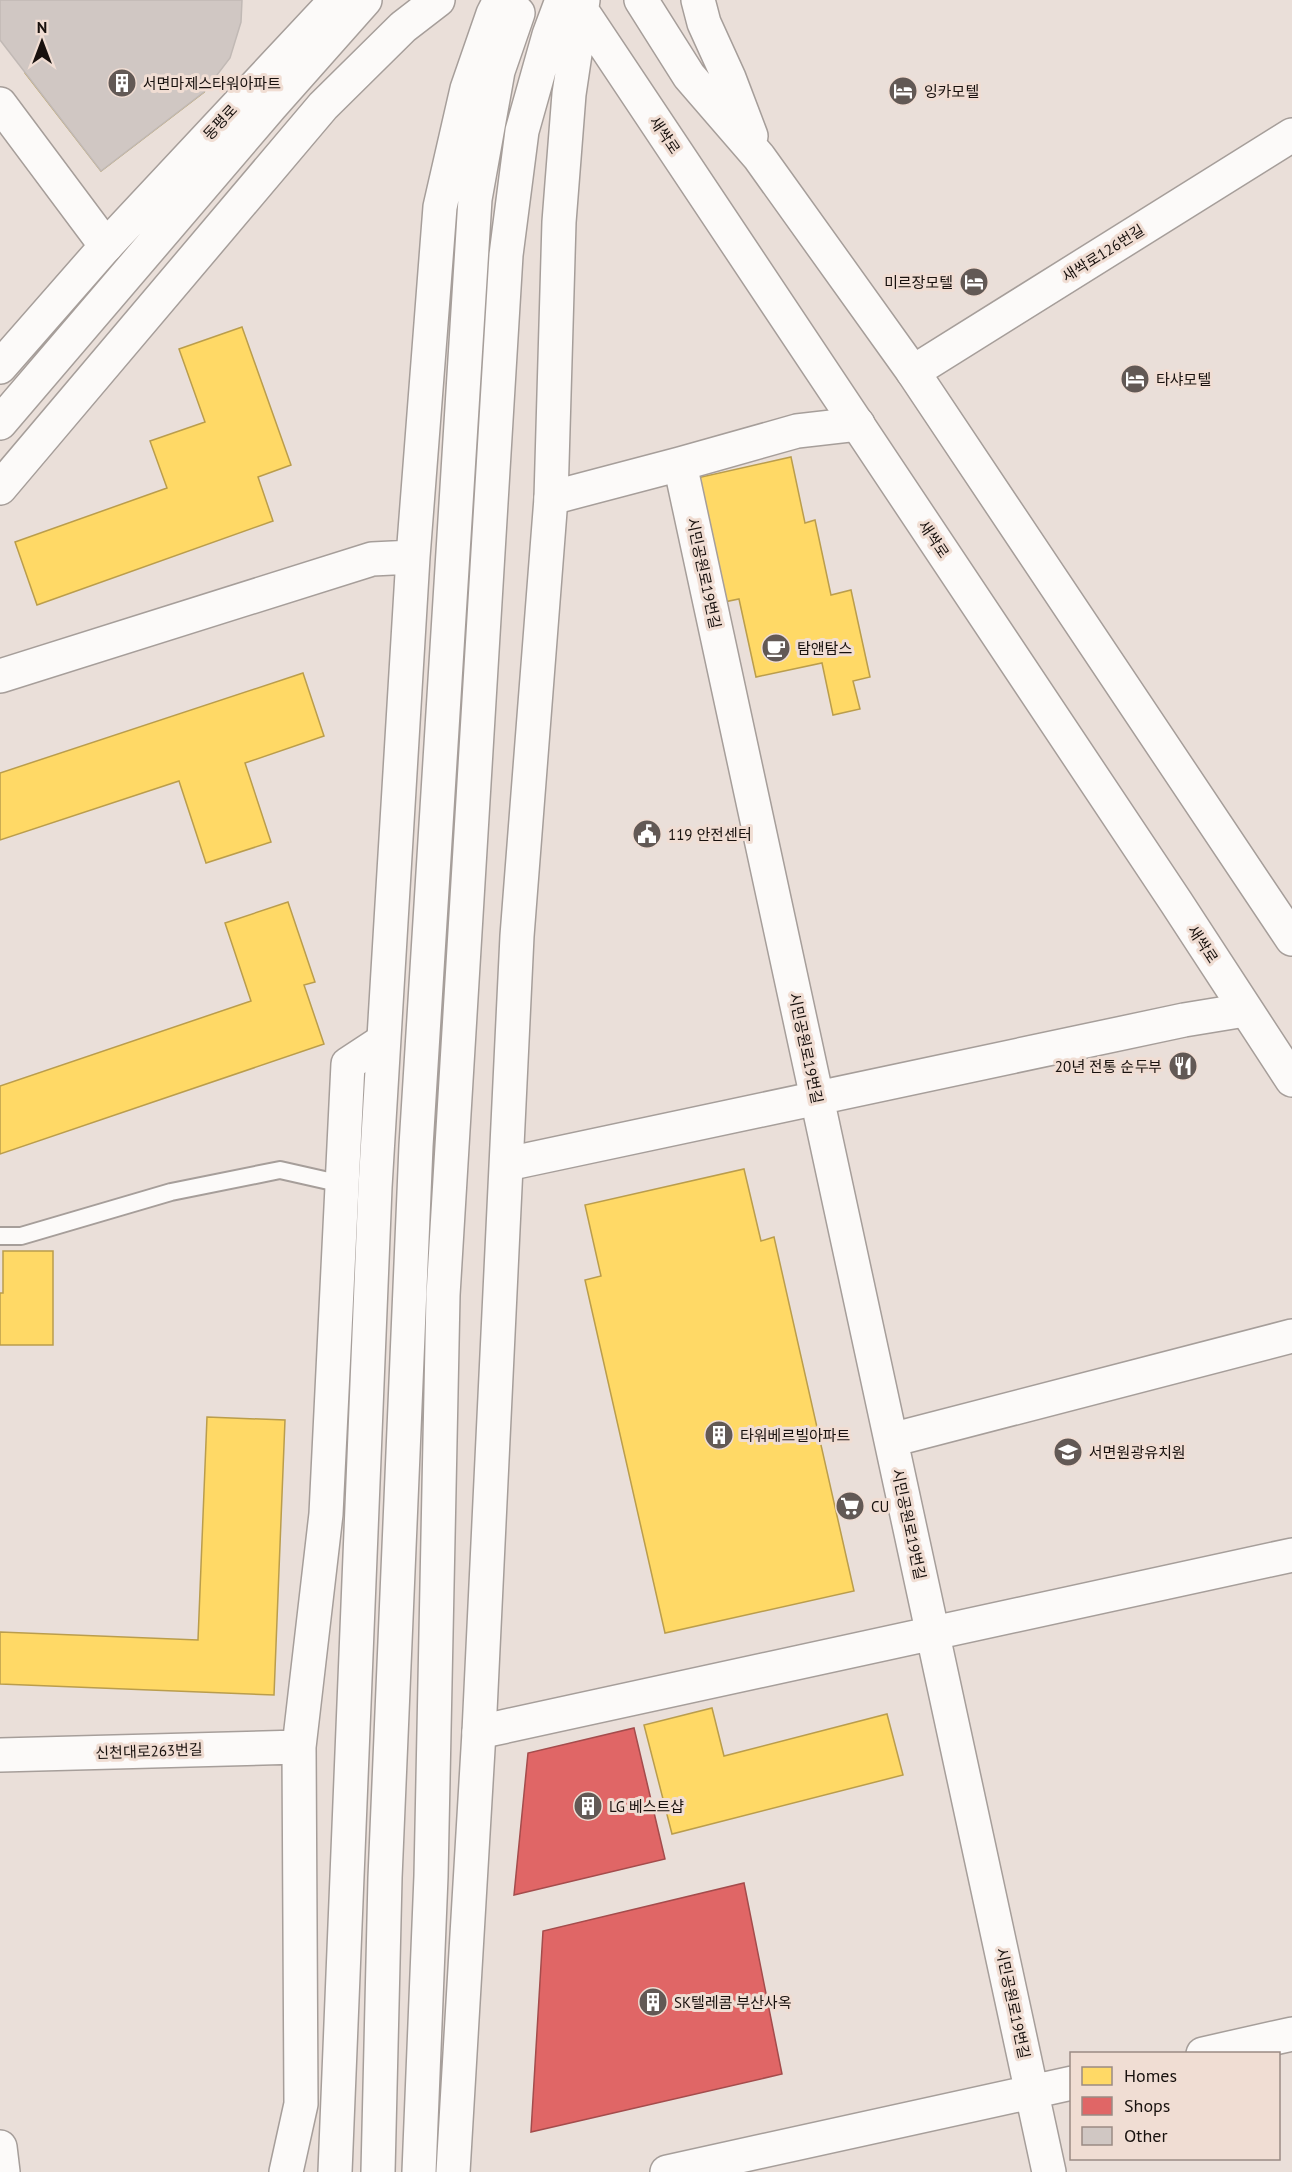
<svg xmlns="http://www.w3.org/2000/svg" width="1292" height="2172" font-family="'PT Sans','Noto Sans KR',sans-serif">
	<rect width="100%" height="100%" fill="#eadfd9"/>
	<path fill="#ffd966" stroke="#ba9d4c" stroke-width="1.5" d="M 120,0 L 131,0 L 204,92 L 101,171 L 25,73 Z
		M 242,327 L 291,465 L 258,477 L 273,521 L 37,605 L 15,542 L 167,488 L 150,441 L 205,422 L 179,349 Z
		M 791,457 L 805,523 L 815,520 L 831,595 L 851,590 L 870,677 L 853,681 L 860,709 L 833,715 L 822,663 L 756,677 L 739,599 L 724,602 L 697,478 Z
		M 303,673 L 324,736 L 245,763 L 271,842 L 206,863 L 179,781 L 0,840 L 0,773 Z
		M 288,902 L 315,982 L 304,985 L 324,1044 L 0,1154 L 0,1086 L 251,1001 L 225,923 Z
		M 744,1169 L 761,1241 L 774,1237 L 854,1591 L 665,1633 L 585,1280 L 601,1276 L 585,1205 Z
		M 3,1251 L 53,1251 L 53,1345 L 0,1345 L 0,1293 L 3,1293 Z
		M 207,1417 L 285,1420 L 274,1695 L 0,1684 L 0,1632 L 198,1640 Z
		M 712,1708 L 724,1756 L 887,1714 L 903,1775 L 672,1834 L 644,1725 Z"/>
	<path fill="#e06666" stroke="#a44c4c" stroke-width="1.5" d="M 634,1728 L 665,1859 L 514,1895 L 528,1753 Z
		M 744,1883 L 782,2074 L 531,2132 L 543,1931 Z"/>
	<path fill="#d0c7c3" stroke="#c1b9b5" stroke-width="1.5" d="M 0,0 L 242,0 L 241,22 L 230,58 L 204,92 L 101,171 L 0,40 Z"/>
	<g fill="none" stroke-linecap="round" stroke-linejoin="round">
		<g stroke="#a69e9a" stroke-width="20">
			<path id="lane" d="M 0,1236 L 21,1236 L 171,1192 L 280,1170 L 342,1184"/>
		</g>
		<g stroke="#a69e9a" stroke-width="36">
			<path id="street" d="M 0,104 L 106,246
				M 913,372 L 1292,135
				M 680,464 L 1049,2172
				M 551,498 L 680,464 L 797,431 L 858,424
				M 507,1164 L 1184,1020 L 1245,1010
				M 891,1440 L 1292,1336
				M 479,1732 L 1292,1555
				M 0,1755 L 299,1747
				M 1203,2054 L 1292,2034
				M 0,2147 L 3,2172
				M 286,2172 L 301,2104 L 299,1747 L 326,1514 L 348,1064 L 383,1041
				M 667,2172 L 1072,2083"/>
		</g>
		<g stroke="#a69e9a" stroke-width="36">
			<path id="secondary" d="M 641,0 L 689,76 L 759,157 L 913,372 L 1292,939
				M 698,0 L 704,23 L 729,78 L 751,136
				M 576,2 L 1176,902 L 1292,1080
				M 0,367 L 106,246 L 336,0
				M 0,423 L 271,106 L 365,0
				M 0,488 L 323,106 L 403,27 L 438,0
				M 0,676 L 372,559 L 413,557
				M 335,2172 L 375,1187 L 413,557 L 440,207 L 467,89 L 493,14 L 500,0
				M 378,2172 L 385,1878 L 416,1146 L 475,199 L 498,71 L 518,13
				M 419,2172 L 431,1876 L 443,1295 L 506,255 L 522,131 L 549,35 L 562,0
				M 453,2172 L 479,1732 L 517,936 L 551,498 L 559,222 L 569,94 L 583,0"/>
		</g>
		<use href="#lane" stroke="#fcfaf9" stroke-width="16"/>
		<use href="#street" stroke="#fcfaf9" stroke-width="33"/>
		<use href="#secondary" stroke="#fcfaf9" stroke-width="33"/>
	</g>
	<defs>
		<g id="building-disc" transform="scale(1.5)"><circle r="9.5" fill="#625955" stroke="#f0ddd3"/><path d="M-4-6H4V6H1V3H-1V6H-4ZM-2.5-4.3h1.7v1.8h-1.7ZM.8-4.3h1.7v1.8H.8ZM-2.5-1h1.7V.8h-1.7ZM.8-1h1.7V.8H.8Z" fill="#fff"/></g>
		<g id="hotel-disc" transform="scale(1.5)"><circle r="9.5" fill="#625955" stroke="#f0ddd3"/><path d="M-6-4.5h1.5V1H6V5H4.5V3h-9V5H-6ZM-4 0a1.8 1.8 0 1 1 3.6 0ZM.5 0V-2.5h3Q6-2.5 6 0Z" fill="#fff"/></g>
		<g id="cafe-disc" transform="scale(1.5)"><circle r="9.5" fill="#625955" stroke="#f0ddd3"/><path d="M-5.5-4.5H6V0H3Q3 3.5 0 3.5H-2.5Q-5.5 3.5-5.5 0ZM3-3.2v2h1.7v-2ZM-6 4.5H4V6H-6Z" fill="#fff"/></g>
		<g id="civic-disc" transform="scale(1.5)"><circle r="9.5" fill="#625955" stroke="#f0ddd3"/><path d="M-.6-6.5H3V-4.5H.6V-3L4-1V1h2V6H-6V1h2V-1L-.6-3ZM-1.2 2.5V6h2.4V2.5Z" fill="#fff"/></g>
		<g id="restaurant-disc" transform="scale(1.5)"><circle r="9.5" fill="#625955" stroke="#f0ddd3"/><path d="M-5-6h1v4h1v-4h1v4h1v-4h1v5L-1.5 .5V6h-2V.5L-5-1ZM5-6V6H3V1.5H1.5Q1.5-4 5-6Z" fill="#fff"/></g>
		<g id="school-disc" transform="scale(1.5)"><circle r="9.5" fill="#625955" stroke="#f0ddd3"/><path d="M0-5L7-2L0 1L-7-2ZM-4 1L0 2.5L4 1V4Q0 6-4 4Z" fill="#fff"/></g>
		<g id="supermarket-disc" transform="scale(1.5)"><circle r="9.5" fill="#625955" stroke="#f0ddd3"/><path d="M-6-5.5h2.5l.6 2H6L4.5 2H-2.5L-4.4-4H-6ZM-1.5 3.2a1.3 1.3 0 1 0 .1 0ZM3 3.2a1.3 1.3 0 1 0 .1 0Z" fill="#fff"/></g>
	</defs>
	<g fill-rule="evenodd">
		<use href="#building-disc" x="122" y="83"/>
		<use href="#hotel-disc" x="903" y="91"/>
		<use href="#hotel-disc" x="974" y="282"/>
		<use href="#hotel-disc" x="1135" y="379"/>
		<use href="#cafe-disc" x="776" y="648"/>
		<use href="#civic-disc" x="647" y="834"/>
		<use href="#restaurant-disc" x="1183" y="1066"/>
		<use href="#building-disc" x="719" y="1435"/>
		<use href="#school-disc" x="1068" y="1452"/>
		<use href="#supermarket-disc" x="850" y="1506"/>
		<use href="#building-disc" x="588" y="1806"/>
		<use href="#building-disc" x="653" y="2002"/>
	</g>
	<g text-anchor="middle" dominant-baseline="central" stroke-width="6" stroke-linejoin="round" paint-order="stroke">
		<g font-size="15" fill="#18110e" stroke="#f0ddd3" text-anchor="start">
			<text x="143" y="83">서면마제스타워아파트</text>
			<text x="924" y="91">잉카모텔</text>
			<text x="953" y="282" text-anchor="end">미르장모텔</text>
			<text x="1156" y="379">타샤모텔</text>
			<text x="797" y="648">탐앤탐스</text>
			<text x="668" y="834">119 안전센터</text>
			<text x="1162" y="1066" text-anchor="end">20년 전통 순두부</text>
			<text x="740" y="1435">타워베르빌아파트</text>
			<text x="1089" y="1452">서면원광유치원</text>
			<text x="871" y="1506">CU</text>
			<text x="609" y="1806">LG 베스트샵</text>
			<text x="674" y="2002">SK텔레콤 부산사옥</text>
		</g>
		<g font-size="15" fill="#18110e" stroke="#f0ddd3">
			<text transform="translate(220 122) rotate(-47)">동평로</text>
			<text transform="translate(665 135) rotate(56)">새싹로</text>
			<text transform="translate(1103 253) rotate(-32)">새싹로126번길</text>
			<text transform="translate(934 539) rotate(56)">새싹로</text>
			<text transform="translate(704 573) rotate(78)">시민공원로19번길</text>
			<text transform="translate(1203 944) rotate(57)">새싹로</text>
			<text transform="translate(806 1048) rotate(78)">시민공원로19번길</text>
			<text transform="translate(909 1524) rotate(78)">시민공원로19번길</text>
			<text transform="translate(149 1751) rotate(-2)">신천대로263번길</text>
			<text transform="translate(1013 2003) rotate(78)">시민공원로19번길</text>
		</g>
	</g>
	<rect x="1070" y="2052" width="210" height="108" fill="#f0ddd3" stroke="#9a8b84" stroke-width="1.5"/>
	<rect x="1082" y="2067" width="30" height="18" fill="#ffd966" stroke="#9a8b84" stroke-width="1.5"/>
	<text x="1124" y="2082" font-size="18" fill="#18110e">Homes</text>
	<rect x="1082" y="2097" width="30" height="18" fill="#e06666" stroke="#9a8b84" stroke-width="1.5"/>
	<text x="1124" y="2112" font-size="18" fill="#18110e">Shops</text>
	<rect x="1082" y="2127" width="30" height="18" fill="#d0c7c3" stroke="#9a8b84" stroke-width="1.5"/>
	<text x="1124" y="2142" font-size="18" fill="#18110e">Other</text>
	<g transform="translate(42 42)" stroke="#f0ddd3" stroke-width="4.5" paint-order="stroke">
	<path d="M0-4.5L10 22L0 15L-10 22Z" fill="#18110e"/>
	<text y="-9" font-size="16" font-weight="bold" text-anchor="middle" fill="#18110e">N</text>
	</g>
</svg>
